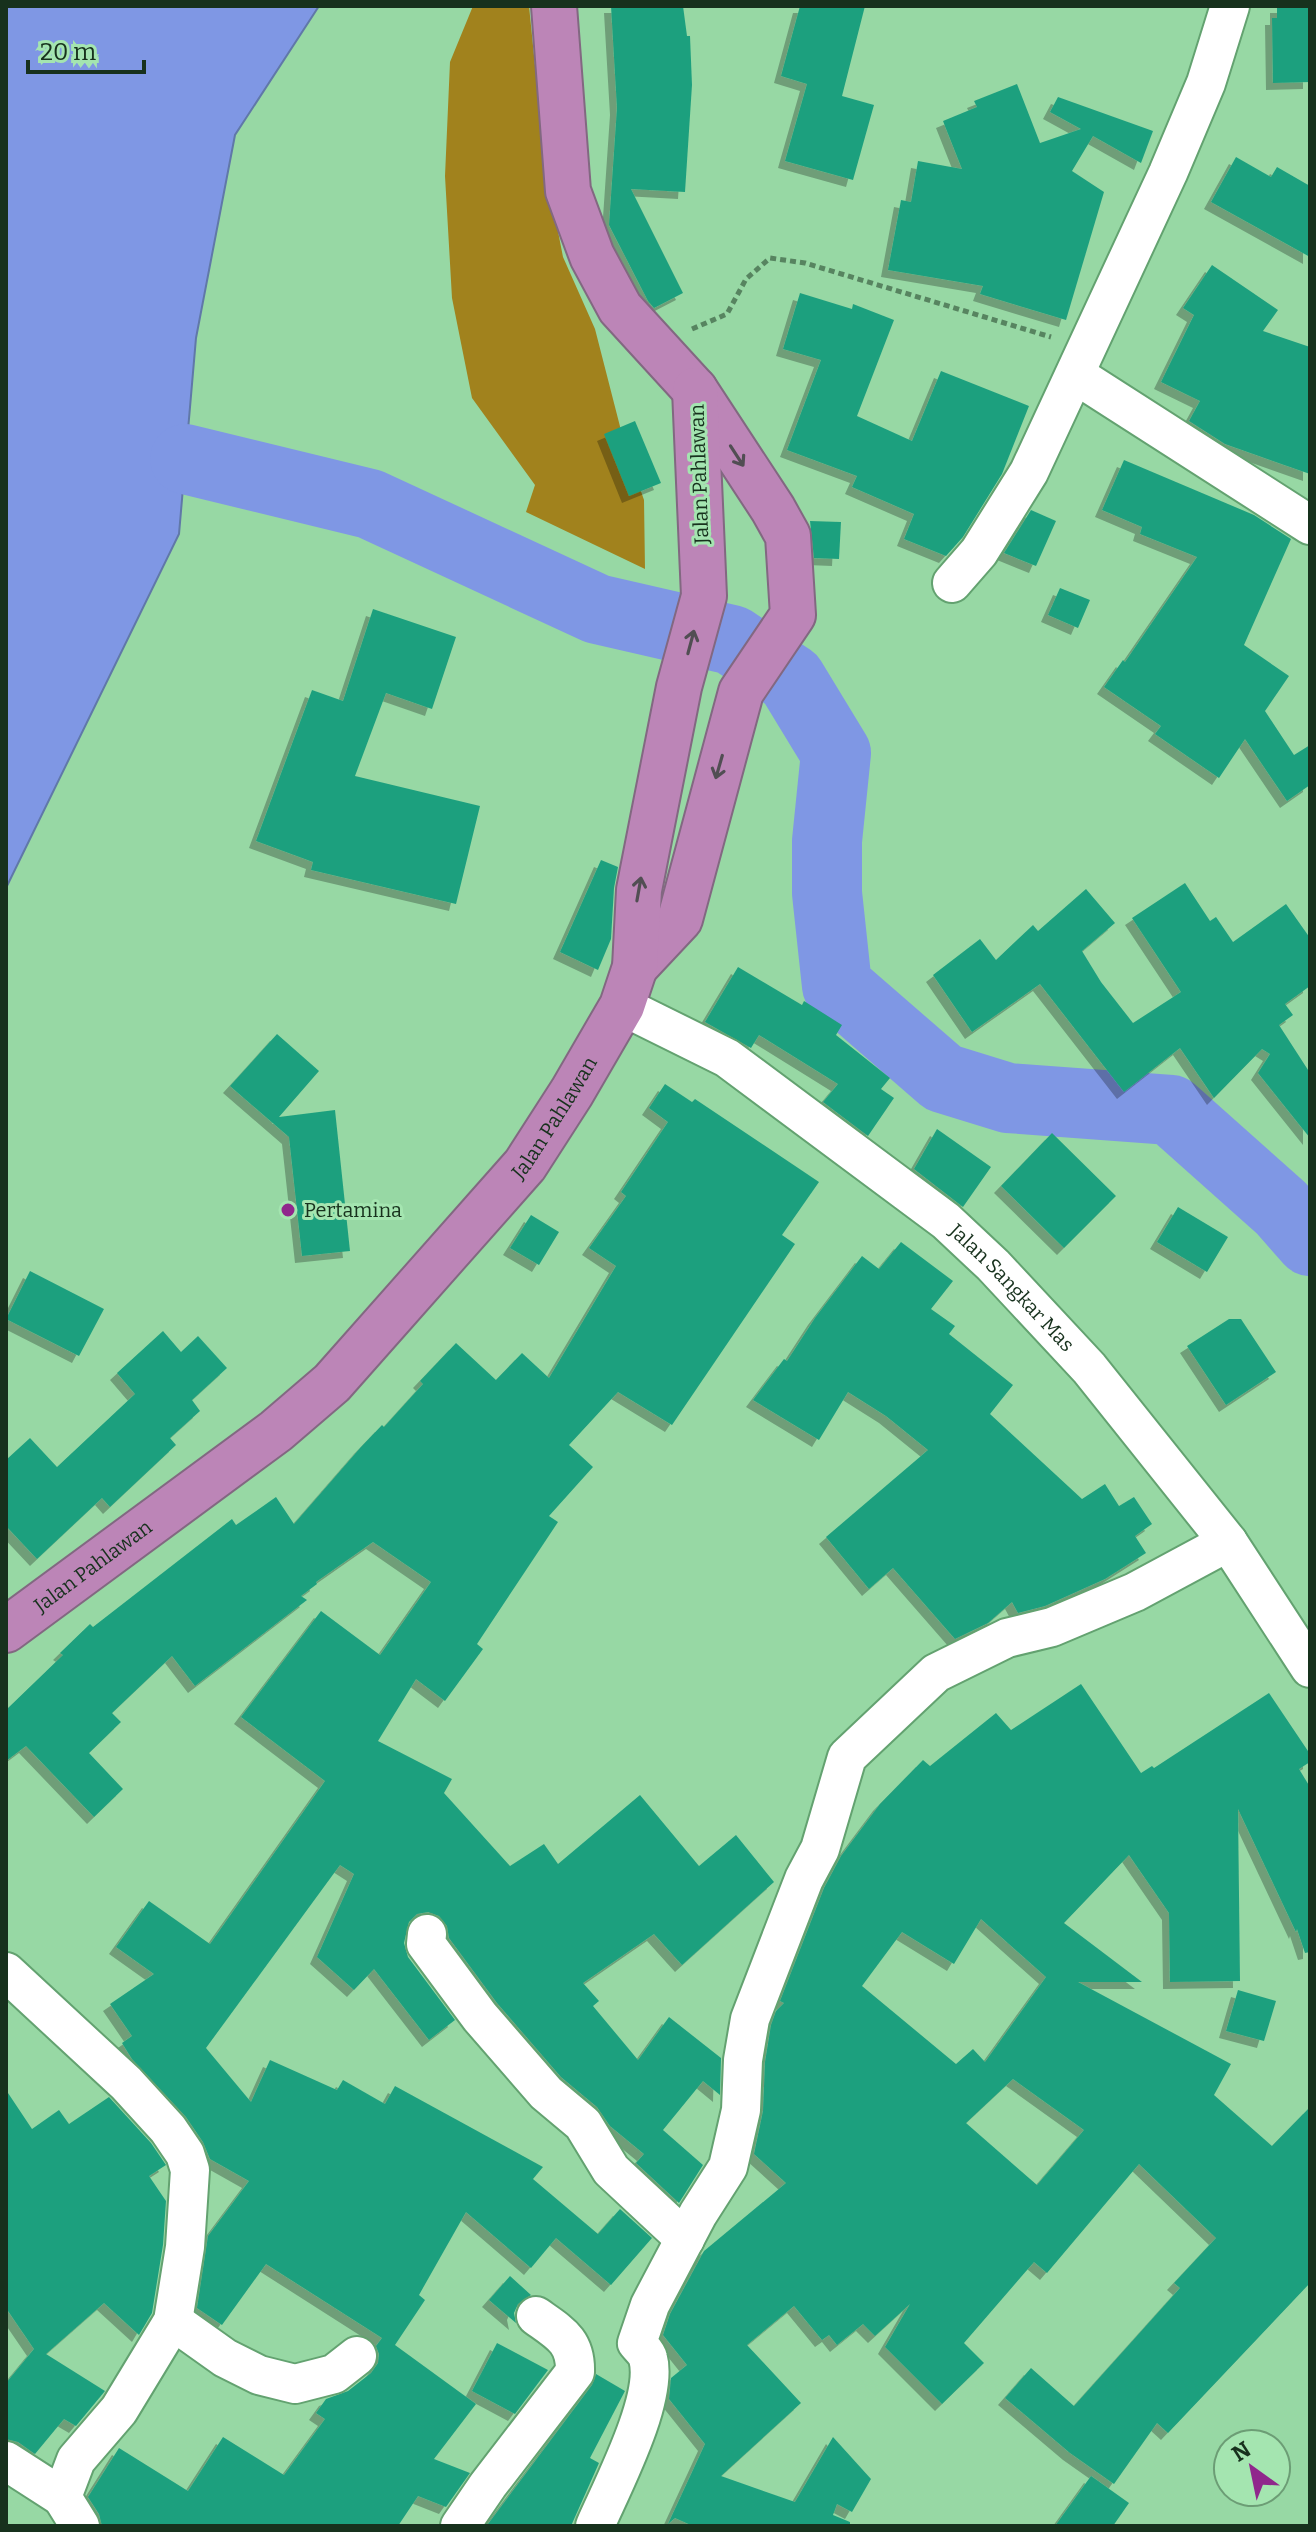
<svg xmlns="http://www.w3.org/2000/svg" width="1316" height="2532" font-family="Bitter,serif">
	<defs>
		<filter id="shadow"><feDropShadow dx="-7" dy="7" stdDeviation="0" flood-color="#0004"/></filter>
	</defs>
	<rect width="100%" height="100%" fill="#97d8a4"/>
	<path fill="#a1821d" d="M 473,6 L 529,6 L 545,165 L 563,257 L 595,329 L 624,442 L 644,500 L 645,569 L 526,512 L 535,485 L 472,398 L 452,298 L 445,176 L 450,62 Z"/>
	<path fill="#7f97e4" stroke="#6078a8" stroke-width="2" d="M 6,6 L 319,6 L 235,135 L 196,338 L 179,534 L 6,888 Z"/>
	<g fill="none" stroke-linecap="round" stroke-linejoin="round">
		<path stroke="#7f97e4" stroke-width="70" d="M 185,459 L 370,504 L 597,609 L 732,640 L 791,679 L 836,753 L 827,841 L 827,893 L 837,986 L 943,1078 L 1008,1098 L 1171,1110 L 1281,1208 L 1310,1241"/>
	</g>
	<path fill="#1fa07e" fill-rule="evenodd" filter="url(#shadow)" d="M 611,6 L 683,6 L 687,36 L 690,36 L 692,85 L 685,192 L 631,189 L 683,293 L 654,308 L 648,301 L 609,225 L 617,108 Z
		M 800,6 L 865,6 L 842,96 L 874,105 L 853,180 L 785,161 L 807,84 L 781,76 Z
		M 1277,6 L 1310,6 L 1310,82 L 1273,83 L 1272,18 L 1277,18 Z
		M 1017,84 L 1040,143 L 1081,129 L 1050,112 L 1058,97 L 1153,131 L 1141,163 L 1093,136 L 1072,171 L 1104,192 L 1066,320 L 980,294 L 983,286 L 888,270 L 901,200 L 911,202 L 918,161 L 962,169 L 943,121 L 977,107 L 974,101 Z
		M 1236,157 L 1271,177 L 1277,167 L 1310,186 L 1310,257 L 1211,202 Z
		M 1212,265 L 1278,310 L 1263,331 L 1310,347 L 1310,474 L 1225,444 L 1189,421 L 1200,401 L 1161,382 L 1194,315 L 1183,308 Z
		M 800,293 L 852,309 L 853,304 L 894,320 L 857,416 L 912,441 L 941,371 L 1029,406 L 1002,474 L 963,537 L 946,556 L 904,539 L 914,514 L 852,487 L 857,476 L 787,450 L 821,360 L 783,349 Z
		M 635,421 L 661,483 L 629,496 L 604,434 Z
		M 1124,460 L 1254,515 L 1291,539 L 1244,645 L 1289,676 L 1265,711 L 1294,755 L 1310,745 L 1310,785 L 1287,801 L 1245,739 L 1219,778 L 1155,734 L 1161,726 L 1104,687 L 1123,660 L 1125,662 L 1197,557 L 1140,534 L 1142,527 L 1102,510 Z
		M 1031,510 L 1056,521 L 1036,566 L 1004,553 Z
		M 810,521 L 841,522 L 839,559 L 814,558 Z
		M 1060,588 L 1090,600 L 1078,628 L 1048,615 Z
		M 373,609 L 456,637 L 432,709 L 386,693 L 355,776 L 480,806 L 456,904 L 311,870 L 313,862 L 256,841 L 312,690 L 343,701 Z
		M 601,860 L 618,867 L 614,888 L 611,939 L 598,970 L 560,952 Z
		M 1185,883 L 1210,921 L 1216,917 L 1233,942 L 1286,904 L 1310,938 L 1310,986 L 1285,1004 L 1293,1015 L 1279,1025 L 1310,1073 L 1310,1138 L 1258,1073 L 1270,1054 L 1262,1049 L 1214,1098 L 1180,1048 L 1124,1092 L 1040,984 L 972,1032 L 933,975 L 980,939 L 996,960 L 1033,925 L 1038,931 L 1086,889 L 1115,923 L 1082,951 L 1101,982 L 1133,1023 L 1181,992 L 1132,918 Z
		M 738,967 L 802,1005 L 804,1001 L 842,1025 L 836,1035 L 890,1078 L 881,1089 L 894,1098 L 868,1136 L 823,1102 L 838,1084 L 759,1035 L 751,1048 L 705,1022 Z
		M 277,1034 L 319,1071 L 279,1117 L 335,1110 L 350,1251 L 302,1256 L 289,1137 L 230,1086 Z
		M 665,1084 L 692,1102 L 695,1099 L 819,1182 L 782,1235 L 795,1244 L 672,1425 L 618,1392 L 569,1445 L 593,1467 L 549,1516 L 558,1522 L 477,1644 L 483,1649 L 445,1701 L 416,1679 L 378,1741 L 452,1779 L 444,1793 L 510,1866 L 544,1844 L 558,1864 L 640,1795 L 699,1866 L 736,1835 L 774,1882 L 682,1965 L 654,1934 L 583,1983 L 599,2001 L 593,2006 L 638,2060 L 669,2017 L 721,2058 L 720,2095 L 703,2081 L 663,2130 L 703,2165 L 679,2203 L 636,2163 L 644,2154 L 610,2126 L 597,2107 L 561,2077 L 497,2003 L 449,1938 L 447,1926 L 439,1916 L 428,1912 L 417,1914 L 409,1922 L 404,1943 L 408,1957 L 455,2020 L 429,2040 L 374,1969 L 354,1990 L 317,1957 L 354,1874 L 340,1865 L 206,2048 L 251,2102 L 270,2060 L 337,2090 L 343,2080 L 385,2104 L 395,2086 L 543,2167 L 533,2179 L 598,2234 L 620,2209 L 652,2238 L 611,2285 L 556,2238 L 531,2268 L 466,2212 L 419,2295 L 425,2300 L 395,2345 L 476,2404 L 434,2459 L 470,2473 L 446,2507 L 418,2496 L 398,2526 L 102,2526 L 99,2514 L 88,2497 L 119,2448 L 188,2491 L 223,2437 L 284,2475 L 325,2419 L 316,2413 L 326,2399 L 348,2391 L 371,2373 L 378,2363 L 379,2354 L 376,2346 L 382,2338 L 266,2264 L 222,2325 L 197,2308 L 208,2236 L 249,2181 L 210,2159 L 203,2142 L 186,2117 L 132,2059 L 122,2043 L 132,2036 L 110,2004 L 154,1974 L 116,1947 L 149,1901 L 210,1944 L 325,1781 L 241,1717 L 321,1611 L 380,1655 L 431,1582 L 373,1542 L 316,1582 L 317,1584 L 301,1596 L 307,1600 L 195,1686 L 172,1656 L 112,1713 L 121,1722 L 89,1753 L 123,1789 L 94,1817 L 26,1746 L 6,1761 L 6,1710 L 63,1655 L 60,1653 L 90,1624 L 93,1627 L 232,1519 L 236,1525 L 276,1497 L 294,1524 L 361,1447 L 382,1425 L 384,1427 L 423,1384 L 420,1381 L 456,1343 L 496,1380 L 522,1353 L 549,1378 L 616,1266 L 589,1248 L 626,1196 L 621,1192 L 668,1122 L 649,1108 Z
		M 937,1129 L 991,1167 L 963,1207 L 914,1169 Z
		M 1052,1133 L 1116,1196 L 1064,1248 L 1001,1186 Z
		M 1178,1207 L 1228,1237 L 1207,1272 L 1157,1242 Z
		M 531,1215 L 559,1232 L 539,1265 L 510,1248 Z
		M 901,1242 L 953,1281 L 931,1309 L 955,1326 L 949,1334 L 1013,1385 L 990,1414 L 1082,1499 L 1105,1484 L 1119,1506 L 1134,1497 L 1152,1524 L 1135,1536 L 1146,1553 L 1105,1579 L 1045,1606 L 1018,1613 L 1012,1602 L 988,1623 L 955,1639 L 893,1568 L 869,1589 L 826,1537 L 928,1450 L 886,1416 L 848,1392 L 819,1440 L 753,1400 L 784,1359 L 787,1361 L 815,1318 L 862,1256 L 879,1269 Z
		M 30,1271 L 104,1309 L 79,1356 L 6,1319 Z
		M 1229,1319 L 1241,1319 L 1276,1372 L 1226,1405 L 1187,1346 Z
		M 163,1331 L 181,1352 L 198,1336 L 227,1368 L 192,1400 L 200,1411 L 170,1438 L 176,1445 L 110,1507 L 102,1498 L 37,1559 L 6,1526 L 6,1460 L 30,1438 L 57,1467 L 135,1394 L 117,1373 Z
		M 1081,1684 L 1141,1773 L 1152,1766 L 1154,1768 L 1269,1693 L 1310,1754 L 1310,1762 L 1299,1769 L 1310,1787 L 1310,1952 L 1305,1953 L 1297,1929 L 1296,1932 L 1238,1809 L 1240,1981 L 1170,1982 L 1169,1913 L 1129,1855 L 1064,1923 L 1142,1982 L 1078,1982 L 1231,2064 L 1214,2095 L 1272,2146 L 1310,2107 L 1310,2283 L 1168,2433 L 1157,2423 L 1114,2484 L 1070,2453 L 1005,2398 L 1031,2368 L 1074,2406 L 1180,2288 L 1174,2283 L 1216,2238 L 1139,2164 L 1047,2273 L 1034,2262 L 964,2343 L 984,2363 L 942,2404 L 885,2347 L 910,2304 L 875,2336 L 863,2324 L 837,2345 L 829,2335 L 822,2340 L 794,2306 L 747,2345 L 801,2403 L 721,2476 L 795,2502 L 833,2437 L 871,2479 L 852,2512 L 837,2504 L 833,2515 L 850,2522 L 850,2526 L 693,2526 L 675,2518 L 668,2524 L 705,2444 L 669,2399 L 671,2378 L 687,2365 L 663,2335 L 670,2314 L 704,2251 L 786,2183 L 754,2154 L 763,2111 L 765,2062 L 771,2025 L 776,2011 L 784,2003 L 780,2001 L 824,1888 L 841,1856 L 880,1804 L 923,1760 L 930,1766 L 996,1713 L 1011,1730 ZM 981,1919 L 1046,1977 L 985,2062 L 973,2049 L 956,2064 L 862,1986 L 902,1932 L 954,1964 ZM 1013,2079 L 1084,2130 L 1037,2185 L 966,2123 Z
		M 1238,1990 L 1276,2001 L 1264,2041 L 1226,2031 Z
		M 6,2090 L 32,2129 L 59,2110 L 69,2124 L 109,2097 L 151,2143 L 166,2165 L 149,2176 L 166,2201 L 163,2245 L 152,2313 L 139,2335 L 104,2303 L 46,2354 L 105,2391 L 76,2426 L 64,2419 L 35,2454 L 18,2442 L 6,2439 L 6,2383 L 34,2349 L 6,2308 Z
		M 510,2276 L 531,2295 L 518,2304 L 514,2313 L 516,2323 L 489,2300 Z
		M 497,2343 L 548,2370 L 515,2414 L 472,2391 Z
		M 596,2374 L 625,2391 L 590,2458 L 599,2463 L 571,2526 L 494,2526 L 488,2524 L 592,2385 Z
		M 1091,2476 L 1129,2503 L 1113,2526 L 1055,2526 Z"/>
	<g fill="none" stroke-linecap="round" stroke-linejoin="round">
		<g stroke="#63a270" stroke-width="42">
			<g id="minor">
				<path d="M 1076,375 L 1310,525"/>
				<path d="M 952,583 L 979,552 L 1029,472 L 1168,173 L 1206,83 L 1230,6"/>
				<path id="s1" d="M 622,1006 L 727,1058 L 946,1221 L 993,1265 L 1089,1368 L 1228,1542 L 1310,1668"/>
				<path d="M 427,1934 L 426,1944 L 480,2017 L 546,2093 L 583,2124 L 611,2170 L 685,2239"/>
				<path d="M 6,1972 L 126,2083 L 168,2129 L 185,2154 L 190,2170 L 185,2247 L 173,2321 L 119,2410 L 76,2460 L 62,2497 L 80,2526"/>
				<path d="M 173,2321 L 225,2358 L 259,2375 L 295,2384 L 334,2374 L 357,2356"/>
				<path d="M 6,2461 L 62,2497"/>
				<path d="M 460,2526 L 488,2485 L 575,2372 C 576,2341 560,2333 536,2316"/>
				<path d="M 595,2526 C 612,2487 659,2398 648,2358 C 647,2353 641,2348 637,2343 L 650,2305 L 698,2214 L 728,2167 L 741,2110 L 743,2060 L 750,2019 L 804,1879 L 820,1849 L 847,1757 L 936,1673 L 1007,1638 L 1052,1627 L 1135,1592 L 1228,1542"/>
			</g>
		</g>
		<g stroke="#826881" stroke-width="48">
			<g id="highway">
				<path d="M 554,6 L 568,191 L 592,256 L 620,308 L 695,390 L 773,509 L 788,536 L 793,615 L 741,692 L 680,919 L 635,967"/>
				<path id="s2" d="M 6,1630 L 276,1431 L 332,1383 L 525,1165 L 572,1092 L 622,1006 L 635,967 L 639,890 L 679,687 L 704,596 L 695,390"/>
			</g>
		</g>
		<path stroke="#578460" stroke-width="5" stroke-dasharray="6 4" stroke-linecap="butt" d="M 692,329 L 727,314 L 746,279 L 770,258 L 805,263 L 1051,337"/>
		<use href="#minor" stroke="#fff" stroke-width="38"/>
		<use href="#highway" stroke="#bc85b7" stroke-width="44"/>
	</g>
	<defs><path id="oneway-shaft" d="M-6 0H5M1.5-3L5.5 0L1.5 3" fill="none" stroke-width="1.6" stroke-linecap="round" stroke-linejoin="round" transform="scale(2)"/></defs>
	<g stroke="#514e53">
		<use href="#oneway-shaft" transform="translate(737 456) rotate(57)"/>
		<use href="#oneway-shaft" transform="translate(691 642) rotate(-75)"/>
		<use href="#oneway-shaft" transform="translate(719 767) rotate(106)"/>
		<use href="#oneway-shaft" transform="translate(639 889) rotate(-80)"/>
	</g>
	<circle fill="#90278c" stroke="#a4e5b0" stroke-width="3" cx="288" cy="1210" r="8"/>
	<g text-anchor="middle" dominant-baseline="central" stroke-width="6" stroke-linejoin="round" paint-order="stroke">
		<g font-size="20" fill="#17311d" stroke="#a4e5b0">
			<text transform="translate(699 474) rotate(-92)">Jalan Pahlawan</text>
			<text stroke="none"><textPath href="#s2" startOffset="756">Jalan Pahlawan</textPath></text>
			<text stroke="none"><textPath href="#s1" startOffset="484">Jalan Sangkar Mas</textPath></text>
			<text stroke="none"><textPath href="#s2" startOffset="108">Jalan Pahlawan</textPath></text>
		</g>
		<g font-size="20" fill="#17311d" stroke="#a4e5b0" text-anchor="start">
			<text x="304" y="1210">Pertamina</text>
		</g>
	</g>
	<rect width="1316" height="2532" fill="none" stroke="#17311d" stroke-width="16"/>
	<g transform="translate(1252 2468) rotate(327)"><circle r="38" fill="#a4e5b0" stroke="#6c9d75" stroke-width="2"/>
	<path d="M0-6L14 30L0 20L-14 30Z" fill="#90278c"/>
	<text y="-12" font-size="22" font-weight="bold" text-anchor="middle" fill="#17311d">N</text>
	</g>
	<path d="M28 60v12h116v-12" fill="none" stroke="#17311d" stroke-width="4"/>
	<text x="40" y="60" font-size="24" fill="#17311d" stroke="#a4e5b0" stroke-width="6" paint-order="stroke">20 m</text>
</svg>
